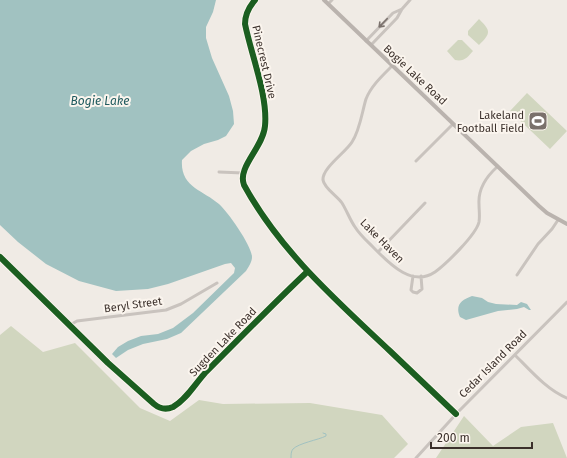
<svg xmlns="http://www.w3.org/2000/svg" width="567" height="458" font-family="'Fira Sans',sans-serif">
	<rect width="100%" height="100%" fill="#f0ebe5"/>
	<path fill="#d1d6bf" d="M 479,19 C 491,31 491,33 479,45 L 468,35 L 468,31 Z
		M 458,40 L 462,40 L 473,51 C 468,57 464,62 455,60 L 447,51 Z
		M 527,93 L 567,131 L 550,149 L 510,111 Z
		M 11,326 L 43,352 L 75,343 L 140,408 L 170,421 L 199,400 L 223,404 L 310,403 L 382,415 L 408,444 L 394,458 L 0,458 L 0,335 Z
		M 464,416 L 493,446 L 521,427 L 553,423 L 567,458 L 436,458 Z"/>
	<path fill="#a1c2c1" d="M 0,0 L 216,0 L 213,12 L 206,27 L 206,38 L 212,58 L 229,96 L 233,111 L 234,124 L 226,136 L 218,140 L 204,144 L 191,151 L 182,160 C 180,187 203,190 219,204 C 228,212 252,246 252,257 C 252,262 249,266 246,271 L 181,333 L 167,339 L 143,344 L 128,350 L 116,358 L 112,354 L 118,347 L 128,341 L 141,336 L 158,334 L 173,328 L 193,313 L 234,273 L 235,268 L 231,263 L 225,264 L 168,284 L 148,289 L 116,291 L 79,281 L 46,264 L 18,242 L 0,225 Z
		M 472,296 L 482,298 L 488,302 L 496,304 L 517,305 L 521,302 L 527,304 L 531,310 L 529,310 L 524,307 L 517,309 L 498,311 L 466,320 L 460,317 C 455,305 461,300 472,296 Z"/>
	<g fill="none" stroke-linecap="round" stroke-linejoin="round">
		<path stroke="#a1c2c1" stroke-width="1" d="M 291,458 C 291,455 291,451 293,449 C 299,443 318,440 326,436 L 326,434 L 323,433"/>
		<path stroke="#c9c3be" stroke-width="3" d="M 255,0 C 249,7 245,14 245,24 C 251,54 268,96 265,126 C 263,148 237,167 244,185 C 280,251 336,300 390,351 C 412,372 434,393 456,414
			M 328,4 L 332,0
			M 366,41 L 393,13 L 402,9
			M 371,45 L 397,18 L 402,9 L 410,0
			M 392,66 C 383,75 371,86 366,99 C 362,112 360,130 352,142 C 346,152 322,168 323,180 C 324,188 337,196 342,203 C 347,211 350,220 355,227 C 360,235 367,241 373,247 C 388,262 411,288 435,272 C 446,264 476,235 479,222 C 480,216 479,210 479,204 C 478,189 486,177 497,167
			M 416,161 L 453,124
			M 219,172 L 243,173
			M 378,252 L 425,203
			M 0,257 L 108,363 L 154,404 C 160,409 166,410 173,407 C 186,400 195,384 205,373 C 239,339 272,305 307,272
			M 517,275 L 538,244 L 552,229 L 558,220
			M 413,276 L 411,290 L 413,292 L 417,293 L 422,289 L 421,276
			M 70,325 L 77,321 L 166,310 L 181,304 L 217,283
			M 515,355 C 530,370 547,390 567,398
			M 416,458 L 458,412 L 567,302"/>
		<path stroke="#bab3ae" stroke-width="4" d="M 324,0 L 539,206 L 547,213 L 567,224"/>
		<g stroke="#fbf5ee" stroke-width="8">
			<path id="cycleway" d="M 255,0 C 249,7 245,14 245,24 C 251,54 268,96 265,126 C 263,148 237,167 244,185 C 280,251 336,300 390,351 C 412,372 434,393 456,414
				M 0,257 L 108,363 L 154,404 C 160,409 166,410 173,407 C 186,400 195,384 205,373 C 239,339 272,305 307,272"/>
		</g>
		<use href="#cycleway" stroke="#1b5e20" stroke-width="6"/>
	</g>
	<defs><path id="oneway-shaft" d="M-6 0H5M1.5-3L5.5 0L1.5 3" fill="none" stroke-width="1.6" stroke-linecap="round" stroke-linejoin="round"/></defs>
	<use stroke="#7b726d" href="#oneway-shaft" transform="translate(383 23) rotate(134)"/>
	<defs>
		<g id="stadium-square" transform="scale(1)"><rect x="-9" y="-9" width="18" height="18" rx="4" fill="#7a716c" stroke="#fbf5ee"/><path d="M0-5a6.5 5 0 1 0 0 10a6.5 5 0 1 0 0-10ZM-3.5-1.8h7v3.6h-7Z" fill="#fff"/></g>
	</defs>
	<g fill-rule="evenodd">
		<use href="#stadium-square" x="538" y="121"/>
	</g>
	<g text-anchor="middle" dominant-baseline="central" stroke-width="4" stroke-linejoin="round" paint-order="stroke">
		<g font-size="11" fill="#3b302b" stroke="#fbf5ee">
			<text transform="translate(264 62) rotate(77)">Pinecrest Drive</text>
			<text transform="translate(415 75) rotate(43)">Bogie Lake Road</text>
			<text transform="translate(382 241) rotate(45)">Lake Haven</text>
			<text transform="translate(133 305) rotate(-8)">Beryl Street</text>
			<text transform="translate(223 342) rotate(-46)">Sugden Lake Road</text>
			<text transform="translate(493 364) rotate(-45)">Cedar Island Road</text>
		</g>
		<g font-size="11" fill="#3b302b" stroke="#fbf5ee" text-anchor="end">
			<text x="524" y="115">Lakeland<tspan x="524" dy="13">Football Field</tspan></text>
		</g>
		<g font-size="12" font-style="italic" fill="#1f5a5e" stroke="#fbf5ee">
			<text x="100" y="101">Bogie Lake</text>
		</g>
	</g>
	<path d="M431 442v6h101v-6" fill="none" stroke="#3b302b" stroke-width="2"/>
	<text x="437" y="442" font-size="12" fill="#3b302b" stroke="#fbf5ee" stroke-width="3" paint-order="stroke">200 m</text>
</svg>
